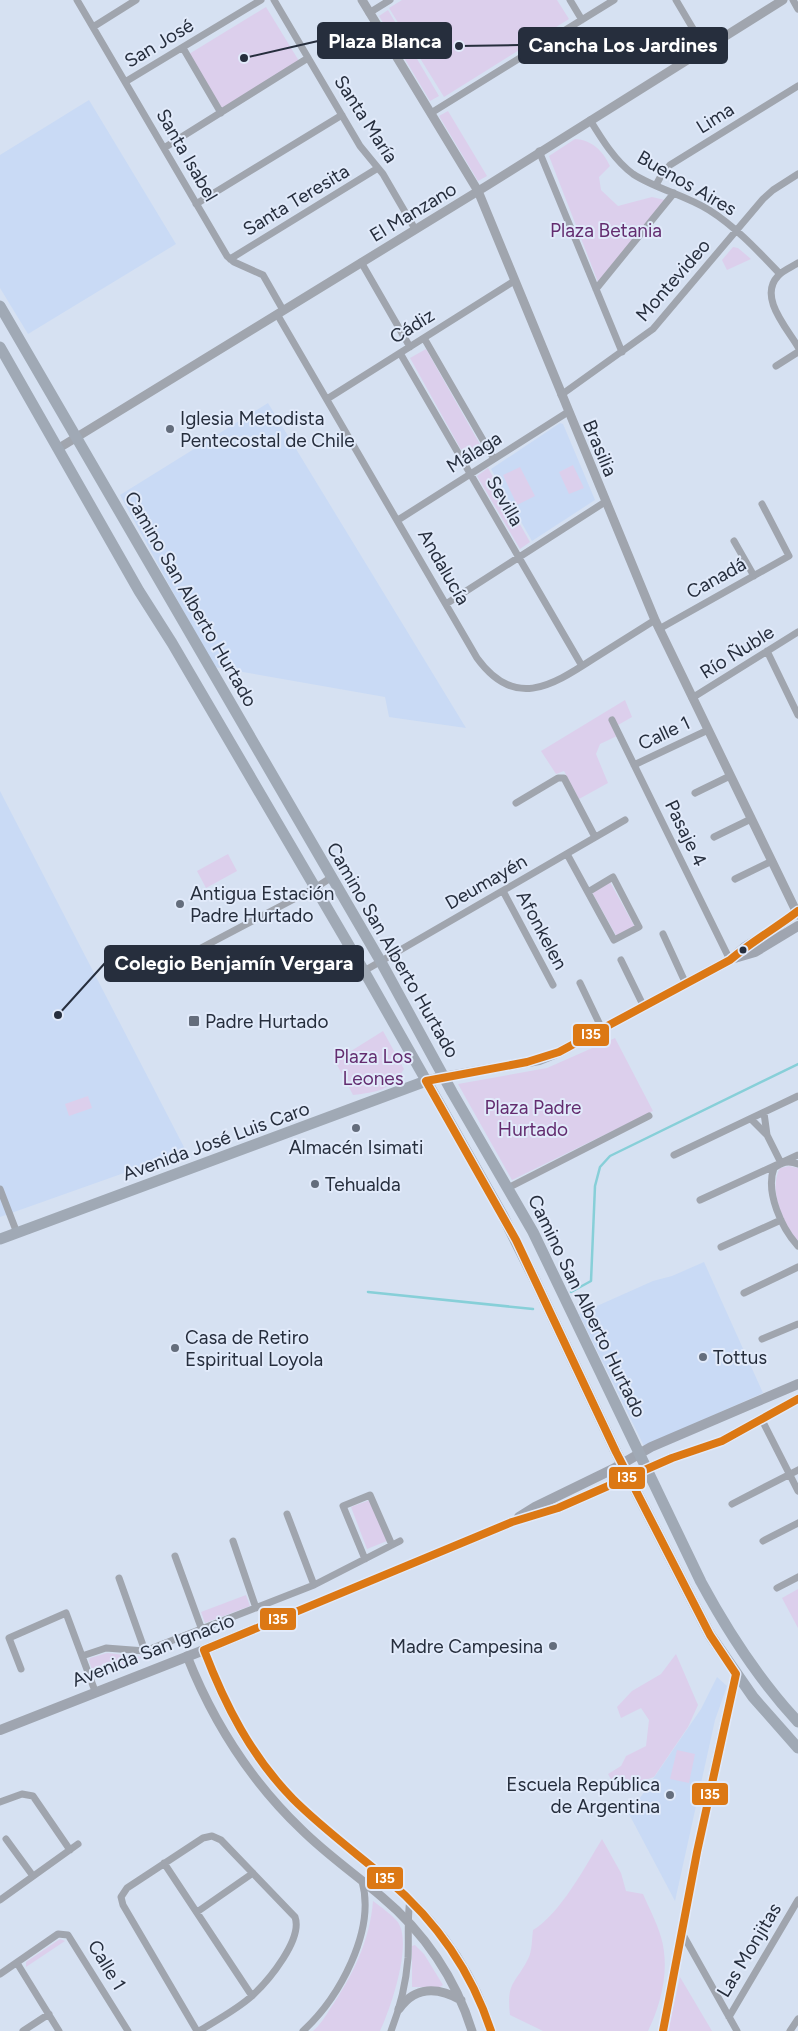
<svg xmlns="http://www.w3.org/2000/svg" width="798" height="2031" font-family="Figtree,sans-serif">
	<rect width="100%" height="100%" fill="#d6e1f2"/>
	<path fill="#c9daf5" d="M 89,100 L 176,244 L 28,334 L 0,288 L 0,155 Z
		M 268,403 L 466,728 L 389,717 L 385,697 L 214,667 L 120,495 Z
		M 560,423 L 563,424 L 595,500 L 532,541 L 491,469 Z
		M 0,791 L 186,1151 L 0,1217 Z
		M 704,1262 L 763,1393 L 644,1446 L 579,1314 L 653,1281 L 672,1276 Z
		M 717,1677 L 727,1686 L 715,1720 L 675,1901 L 629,1814 L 701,1709 Z"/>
	<path fill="#dccfec" d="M 402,0 L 557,0 L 569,19 L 444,97 L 389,8 Z
		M 266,7 L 299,61 L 222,108 L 189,54 Z
		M 388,10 L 439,96 L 430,101 L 379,16 Z
		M 448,111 L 487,176 L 478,181 L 439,116 Z
		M 575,139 C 592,140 603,151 610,166 L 599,177 L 601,190 L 618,206 L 652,197 L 665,200 L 598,282 L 549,156 Z
		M 733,247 L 738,248 L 751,259 L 727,270 L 722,260 Z
		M 426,349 L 486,455 L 469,464 L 410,358 Z
		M 573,465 L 584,488 L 569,494 L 559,472 Z
		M 520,467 L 535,496 L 517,505 L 503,475 Z
		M 488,468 L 530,542 L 520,549 L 477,476 Z
		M 625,700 L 632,717 L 613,728 L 617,736 L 600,744 L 596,754 L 608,783 L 579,799 L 564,771 L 556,774 L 541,751 Z
		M 228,854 L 237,871 L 206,888 L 197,871 Z
		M 610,882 L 636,929 L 618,939 L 592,892 Z
		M 383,1031 L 404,1069 C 390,1091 377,1092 353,1095 L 335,1061 Z
		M 615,1038 L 653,1111 L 512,1180 L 458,1084 L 547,1068 Z
		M 88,1096 L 92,1108 L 69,1116 L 65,1104 Z
		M 789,1166 L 798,1168 L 798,1241 C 783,1224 768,1190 780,1168 Z
		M 370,1500 L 387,1541 L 367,1549 L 351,1507 Z
		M 798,1589 L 798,1628 L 782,1598 Z
		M 246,1595 L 250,1606 L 205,1623 L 201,1612 Z
		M 107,1653 L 144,1657 L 94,1675 L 89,1661 L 90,1658 Z
		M 676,1654 L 698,1705 L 688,1727 L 654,1777 L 617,1790 L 608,1774 L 621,1766 L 626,1756 L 646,1746 L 649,1720 L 641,1708 L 621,1718 L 617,1707 L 632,1691 L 661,1674 Z
		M 677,1750 L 695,1754 L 689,1783 L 670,1779 Z
		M 602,1839 L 621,1873 L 626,1891 L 643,1894 C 649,1908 657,1923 661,1937 C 670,1968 662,2002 648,2031 L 543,2031 L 510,2015 C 506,1981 516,1984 529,1957 C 532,1950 532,1938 533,1930 C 560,1914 585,1867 602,1839 Z
		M 373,1901 C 381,1907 391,1914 397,1921 C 414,1942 390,2010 380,2031 L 313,2031 C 320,2025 325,2017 330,2009 C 352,1977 370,1941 373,1901 Z
		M 60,1939 L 65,1941 L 26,1967 L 26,1962 Z
		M 415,1945 L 424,1954 L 443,1985 L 440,1987 L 412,1987 L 412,1946 Z
		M 680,1977 L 712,2031 L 668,2031 Z"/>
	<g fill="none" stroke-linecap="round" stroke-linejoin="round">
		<path stroke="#87cfd8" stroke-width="2.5" d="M 368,1292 L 533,1309
			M 571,1292 L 591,1281 L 595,1186 L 600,1167 L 610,1156 L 798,1064"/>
		<path stroke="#a0a5ae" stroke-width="7" d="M 77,0 L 227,256 L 234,262 L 263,275 L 283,310
			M 274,0 L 360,146 L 383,174 L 415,229
			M 570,0 L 582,20
			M 676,0 L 705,49
			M 793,0 L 798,9
			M 369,13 L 390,0
			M 93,27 L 136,0
			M 183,48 L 221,113
			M 125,82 L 261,0
			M 431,113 L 614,0
			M 590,120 C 601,138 615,161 633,174 C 656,189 685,195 709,210 C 736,227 758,251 780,274
			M 164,148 L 308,58
			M 539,151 L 622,352
			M 656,185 L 662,174 L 670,165 L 798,86
			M 196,204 L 342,115
			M 230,259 L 378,168
			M 361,262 L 410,347
			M 798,263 C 792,267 783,270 778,276 C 758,297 787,328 798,347
			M 596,289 L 674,193
			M 277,314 L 477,658 C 514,709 550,687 593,659 C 614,646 634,633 655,620
			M 424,338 L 494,459
			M 400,353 L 582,666
			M 776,366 L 798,352
			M 561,395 L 653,329 L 763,199 L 773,190 L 798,174
			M 327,399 L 514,281
			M 398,520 L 568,412
			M 734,541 L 754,576
			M 446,604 L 605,502
			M 659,629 L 789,556 L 762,504
			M 767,651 L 798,715
			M 692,698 L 798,632
			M 612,720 L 730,960
			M 634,765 L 708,730
			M 695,793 L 730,776
			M 516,803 L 558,778 L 564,778 L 595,837
			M 714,837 L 751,819
			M 567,854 L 614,940 L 639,927 L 613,877 L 588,892
			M 735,879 L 772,861
			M 503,891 L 553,985
			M 663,934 L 686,984
			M 184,957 L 315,888 L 332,877
			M 621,960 L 644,1007
			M 364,971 L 625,820
			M 580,983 L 602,1029
			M 764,1113 L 767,1135 L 781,1163
			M 751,1119 L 767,1135
			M 674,1155 L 798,1096
			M 798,1164 C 788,1160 782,1162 774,1168 C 765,1192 782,1229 798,1246
			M 508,1188 L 649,1116
			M 0,1189 L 17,1233
			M 700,1200 L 798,1155
			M 721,1247 L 781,1220
			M 744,1293 L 798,1267
			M 762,1339 L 798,1324
			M 762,1420 L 798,1491
			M 732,1504 L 798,1470
			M 287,1514 L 314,1585
			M 233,1541 L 256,1608
			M 763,1541 L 798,1523
			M 175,1556 L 202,1630
			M 365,1559 L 343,1506 L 370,1495 L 392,1545
			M 119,1578 L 145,1651
			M 777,1588 L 798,1577
			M 82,1656 L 106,1648 L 145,1651 L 314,1585 L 400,1541
			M 21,1669 L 9,1638 L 66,1613 L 95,1691
			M 0,1802 L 22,1794 L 33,1796 L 70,1850
			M 6,1839 L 33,1876
			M 164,1863 L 252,1996
			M 0,1900 L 78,1844
			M 197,1912 L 253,1873
			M 682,1933 L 737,2031
			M 17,1963 L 59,2031
			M 0,1974 L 58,1934 L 68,1935 L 128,2031
			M 729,2017 L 798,1900
			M 23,2031 L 49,2014
			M 197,2031 L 123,1905 L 121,1897 L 127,1888 L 203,1838 L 212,1836 L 221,1840 L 295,1917 C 303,1939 269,1980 253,1995 C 238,2009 217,2020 199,2031
			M 303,2031 C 339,1998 376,1931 362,1881
			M 391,2031 C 400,2008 406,1983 408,1958 C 409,1938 407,1919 410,1899
			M 790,2031 L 798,2019"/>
		<path stroke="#a0a5ae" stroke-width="9" d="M 362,0 L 478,191 L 655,620 L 798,915
			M 59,448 L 488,185 L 783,0
			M 204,1650 C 223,1704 252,1758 293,1799 C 327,1833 367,1860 402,1892 C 443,1929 476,1978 491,2031
			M 187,1656 C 213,1722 250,1780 301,1829 C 326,1854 355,1874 382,1897 C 424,1932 456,1979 472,2031
			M 399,2009 C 415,1986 438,1987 461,2000
			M 663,2031 C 685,1912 708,1792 736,1674"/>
		<path stroke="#9fa5b0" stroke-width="10" d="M 731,959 L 755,952 L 798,926
			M 444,1077 L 539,1060 L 559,1052 L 730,960 L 745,947 L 773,930 L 798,911
			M 519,1517 L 535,1507 L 613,1469 L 651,1447 L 798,1384
			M 0,1730 L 204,1650 L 512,1522 L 558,1508 L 672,1458 L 722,1441 L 798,1399"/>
		<path stroke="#a0a9b5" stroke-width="11" d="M 0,306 L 381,962 L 452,1092 L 533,1232 L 701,1582 C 728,1632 759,1680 798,1722
			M 0,347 L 139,591 L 172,643 L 364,971 L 503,1216 L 534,1278 L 616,1452 L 710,1635 L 753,1697 L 798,1748
			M 0,1239 L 426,1081 L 444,1077"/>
		<g stroke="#e1eafa" stroke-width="11">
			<path id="bus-1" d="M 491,2031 C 471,1970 436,1921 388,1880 C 356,1853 322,1828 293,1799 C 251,1756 225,1705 204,1650 L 512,1522 L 558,1508 L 672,1458 L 722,1441 L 798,1399
				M 663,2031 L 697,1852 L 736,1674 L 710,1635 L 616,1452 L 516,1240 L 426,1081 L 527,1062 L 559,1052 L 730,960 C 751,942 776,928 798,911"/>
		</g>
		<use href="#bus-1" stroke="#dc7814" stroke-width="8"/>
	</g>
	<g fill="#646d7c" stroke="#e1eafa" stroke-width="2">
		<circle cx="170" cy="429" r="5"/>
		<circle cx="180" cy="904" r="5"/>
		<rect x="188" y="1015" width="12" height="12" rx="2.5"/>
		<circle cx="356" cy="1128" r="5"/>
		<circle cx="315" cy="1184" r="5"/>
		<circle cx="175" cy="1348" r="5"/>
		<circle cx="703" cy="1357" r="5"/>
		<circle cx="553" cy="1646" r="5"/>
		<circle cx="670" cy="1795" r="5"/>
	</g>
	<circle fill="#262e3d" stroke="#e1eafa" stroke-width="2" cx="743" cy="950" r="4.5"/>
	<g text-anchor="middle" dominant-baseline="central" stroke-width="4" stroke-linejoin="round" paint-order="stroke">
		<g font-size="19" fill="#262e3d" stroke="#e1eafa">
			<text transform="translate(159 43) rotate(-31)">San José</text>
			<text transform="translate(715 118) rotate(-32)">Lima</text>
			<text transform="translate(366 119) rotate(57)">Santa María</text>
			<text transform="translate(187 155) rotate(60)">Santa Isabel</text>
			<text transform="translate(687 183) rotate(30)">Buenos Aires</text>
			<text transform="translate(296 200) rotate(-31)">Santa Teresita</text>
			<text transform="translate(413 212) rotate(-31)">El Manzano</text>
			<text transform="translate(673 280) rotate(-49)">Montevideo</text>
			<text transform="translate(412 326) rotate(-32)">Cádiz</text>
			<text transform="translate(600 448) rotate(67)">Brasilia</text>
			<text transform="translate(474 452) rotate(-32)">Málaga</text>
			<text transform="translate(505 501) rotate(60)">Sevilla</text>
			<text transform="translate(444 567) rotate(60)">Andalucía</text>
			<text transform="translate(716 578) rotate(-29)">Canadá</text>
			<text transform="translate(191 599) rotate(60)">Camino San Alberto Hurtado</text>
			<text transform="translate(737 652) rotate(-32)">Río Ñuble</text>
			<text transform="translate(664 733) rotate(-25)">Calle 1</text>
			<text transform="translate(686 833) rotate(64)">Pasaje 4</text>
			<text transform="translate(486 882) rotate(-30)">Deumayén</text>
			<text transform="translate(542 930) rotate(62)">Afonkelen</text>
			<text transform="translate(393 950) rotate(60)">Camino San Alberto Hurtado</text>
			<text transform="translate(216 1141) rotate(-20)">Avenida José Luis Caro</text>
			<text transform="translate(587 1306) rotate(64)">Camino San Alberto Hurtado</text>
			<text transform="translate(153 1650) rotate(-21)">Avenida San Ignacio</text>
			<text transform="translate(749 1950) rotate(-59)">Las Monjitas</text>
			<text transform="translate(107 1965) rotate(59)">Calle 1</text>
		</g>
		<g font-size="19" fill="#632c6f" stroke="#e1eafa">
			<text x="606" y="230">Plaza Betania</text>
			<text x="373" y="1056">Plaza Los<tspan x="373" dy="22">Leones</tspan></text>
			<text x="533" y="1107">Plaza Padre<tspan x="533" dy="22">Hurtado</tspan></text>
		</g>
		<g font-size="19" fill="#262e3d" stroke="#e1eafa" text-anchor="start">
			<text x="180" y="418">Iglesia Metodista<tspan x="180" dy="22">Pentecostal de Chile</tspan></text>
			<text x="190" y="893">Antigua Estación<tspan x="190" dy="22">Padre Hurtado</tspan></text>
			<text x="205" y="1021">Padre Hurtado</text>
			<text x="356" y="1147" text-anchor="middle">Almacén Isimati</text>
			<text x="325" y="1184">Tehualda</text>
			<text x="185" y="1337">Casa de Retiro<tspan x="185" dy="22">Espiritual Loyola</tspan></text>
			<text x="713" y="1357">Tottus</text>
			<text x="543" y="1646" text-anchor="end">Madre Campesina</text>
			<text x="660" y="1784" text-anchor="end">Escuela República<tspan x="660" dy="22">de Argentina</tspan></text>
		</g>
	</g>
	<path fill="none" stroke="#262e3d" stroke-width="2" d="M244 58L318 41M459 46L519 45M58 1015L105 963"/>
	<g fill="#262e3d" stroke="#e1eafa" stroke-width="2">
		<circle cx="244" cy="58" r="5"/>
		<circle cx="459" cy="46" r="5"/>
		<circle cx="58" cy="1015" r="5"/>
	</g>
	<g fill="#262e3d" stroke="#262e3d" stroke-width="2">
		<rect x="318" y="23" width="133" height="35" rx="5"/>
		<rect x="519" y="28" width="208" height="35" rx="5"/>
		<rect x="105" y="946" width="258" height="35" rx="5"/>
	</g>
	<g font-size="20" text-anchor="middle" font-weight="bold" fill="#fff">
		<text x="385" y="48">Plaza Blanca</text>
		<text x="623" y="52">Cancha Los Jardines</text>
		<text x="234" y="970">Colegio Benjamín Vergara</text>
	</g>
	<g stroke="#e1eafa" stroke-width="2">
		<rect x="572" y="1023" width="38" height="24" rx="5" fill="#dc7814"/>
		<rect x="608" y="1466" width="38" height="24" rx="5" fill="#dc7814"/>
		<rect x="259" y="1607" width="38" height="24" rx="5" fill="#dc7814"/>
		<rect x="691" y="1782" width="38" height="24" rx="5" fill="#dc7814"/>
		<rect x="366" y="1866" width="38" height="24" rx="5" fill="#dc7814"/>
	</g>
	<g font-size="14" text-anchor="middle" font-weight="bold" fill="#fff">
		<text x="591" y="1039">I35</text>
		<text x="627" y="1482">I35</text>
		<text x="278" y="1624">I35</text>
		<text x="710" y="1799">I35</text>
		<text x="385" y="1883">I35</text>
	</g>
</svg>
